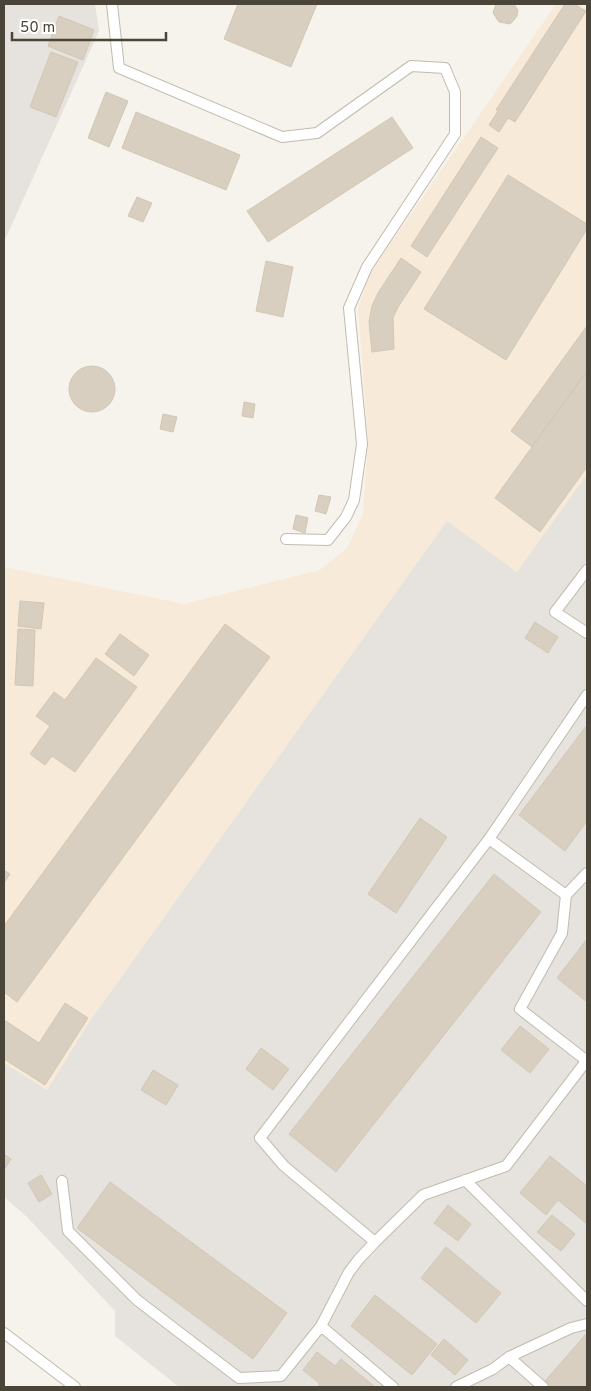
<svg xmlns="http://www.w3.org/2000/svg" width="591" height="1391" font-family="Overpass,sans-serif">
	<rect width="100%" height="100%" fill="#f6f3ec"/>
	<path fill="#f7ead8" d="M 556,4 L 580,4 L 587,8 L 587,474 L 517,572 L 447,522 L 90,1021 L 47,1090 L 4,1063 L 4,567 L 184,604 L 320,570 L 347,548 L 363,514 L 368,441 L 358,307 L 371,272 Z"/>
	<path fill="#e6e2dd" d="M 4,4 L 95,4 L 99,31 L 4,242 Z
		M 587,474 L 587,1387 L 179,1387 L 115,1336 L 115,1311 L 27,1217 L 4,1197 L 4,1063 L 47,1090 L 90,1021 L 447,521 L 517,572 Z"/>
	<path fill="#d8cfc1" stroke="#d3c7b4" d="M 238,4 L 317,4 L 291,67 L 224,39 Z
		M 496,4 L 514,4 L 518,10 L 517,16 L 514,20 L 510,24 L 499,22 L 493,13 Z
		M 565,4 L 574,4 L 586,11 L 515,122 L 508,118 L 499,132 L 489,125 L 498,111 L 496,110 Z
		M 59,16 L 94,30 L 83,60 L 48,46 Z
		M 51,52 L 78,62 L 56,117 L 30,107 Z
		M 106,92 L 128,101 L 109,147 L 88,138 Z
		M 136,112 L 240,155 L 226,190 L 122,148 Z
		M 392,117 L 413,148 L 268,242 L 247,211 Z
		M 481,137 L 498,148 L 427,257 L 411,246 Z
		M 508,175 L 587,224 L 587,229 L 506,360 L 424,309 Z
		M 137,197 L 152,203 L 143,222 L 128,216 Z
		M 401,258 L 421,272 L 398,307 L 393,318 L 394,349 L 372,352 L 369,322 L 372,306 L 378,293 Z
		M 266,261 L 293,267 L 283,317 L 256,311 Z
		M 587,326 L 587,371 L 532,447 L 511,431 Z
		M69 389a23 23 0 1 1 46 0a23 23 0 1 1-46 0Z
		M 587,371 L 587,467 L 540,532 L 495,498 Z
		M 244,402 L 255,404 L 253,418 L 242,416 Z
		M 163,414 L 177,417 L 173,432 L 160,429 Z
		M 319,495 L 331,497 L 326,514 L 315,511 Z
		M 296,515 L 308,518 L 305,533 L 293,529 Z
		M 20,601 L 44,603 L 41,629 L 18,626 Z
		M 535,622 L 558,637 L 548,653 L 525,638 Z
		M 225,624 L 270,657 L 17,1002 L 4,992 L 4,926 Z
		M 18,629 L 35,630 L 33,686 L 15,685 Z
		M 120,634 L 149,655 L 134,676 L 105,654 Z
		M 96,658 L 137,687 L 75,772 L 52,756 L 45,765 L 30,754 L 50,726 L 36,716 L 54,692 L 65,700 Z
		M 587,725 L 587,821 L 565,851 L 519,815 Z
		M 420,818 L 447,837 L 396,913 L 368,894 Z
		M 4,870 L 10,874 L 4,883 Z
		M 494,874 L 541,912 L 336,1172 L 289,1134 Z
		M 587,939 L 587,1002 L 557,978 Z
		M 65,1003 L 88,1018 L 45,1085 L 4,1059 L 4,1020 L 39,1043 Z
		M 520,1026 L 549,1049 L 530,1073 L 501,1050 Z
		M 261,1048 L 289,1069 L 273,1090 L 246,1069 Z
		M 153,1070 L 178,1085 L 166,1105 L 141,1090 Z
		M 4,1154 L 11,1159 L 4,1170 Z
		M 550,1156 L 587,1186 L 587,1224 L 558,1200 L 546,1215 L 520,1193 Z
		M 41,1175 L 52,1194 L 39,1202 L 28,1183 Z
		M 110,1182 L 287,1313 L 253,1359 L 77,1228 Z
		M 448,1205 L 471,1224 L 458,1241 L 434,1223 Z
		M 552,1215 L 575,1234 L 561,1251 L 537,1232 Z
		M 446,1247 L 501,1293 L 476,1323 L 421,1278 Z
		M 375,1295 L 437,1344 L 412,1375 L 351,1326 Z
		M 587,1333 L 587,1387 L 552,1387 L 545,1381 Z
		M 444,1339 L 468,1360 L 455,1375 L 431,1355 Z
		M 317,1352 L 335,1366 L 341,1359 L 375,1387 L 317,1387 L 320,1384 L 303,1370 Z"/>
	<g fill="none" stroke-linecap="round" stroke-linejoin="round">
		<g stroke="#c2bbae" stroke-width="12">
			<path id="service" d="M 112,4 L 119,68 L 282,137 L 317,133 L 411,66 L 445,68 L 455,92 L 455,134 L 367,267 L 349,308 L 362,444 L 354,500 L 346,517 L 328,540 L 286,539
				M 587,570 L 555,612 L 587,633
				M 489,839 L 587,695
				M 587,1061 L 520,1009 L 562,933 L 566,895 L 587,873
				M 465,1180 L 587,1301
				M 62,1181 L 68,1231 L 137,1300 L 239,1378 L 281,1376 L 321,1326 L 393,1387
				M 375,1242 L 284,1166 L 260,1138 L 489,839 L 566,895
				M 321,1326 L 349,1272 L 359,1259 L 375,1242 L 423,1195 L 506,1166 L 587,1060
				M 4,1333 L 75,1387
				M 509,1357 L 571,1328 L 587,1324
				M 456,1387 L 493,1369 L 509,1357 L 543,1387"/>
		</g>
		<use href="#service" stroke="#fff" stroke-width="10"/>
	</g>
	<rect width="591" height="1391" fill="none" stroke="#4b4439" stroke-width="10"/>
	<path d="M12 32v8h154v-8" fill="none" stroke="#4b4439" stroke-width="2.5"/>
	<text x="20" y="32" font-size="15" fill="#4b4439" stroke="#ffffff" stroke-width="4" paint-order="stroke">50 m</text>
</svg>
